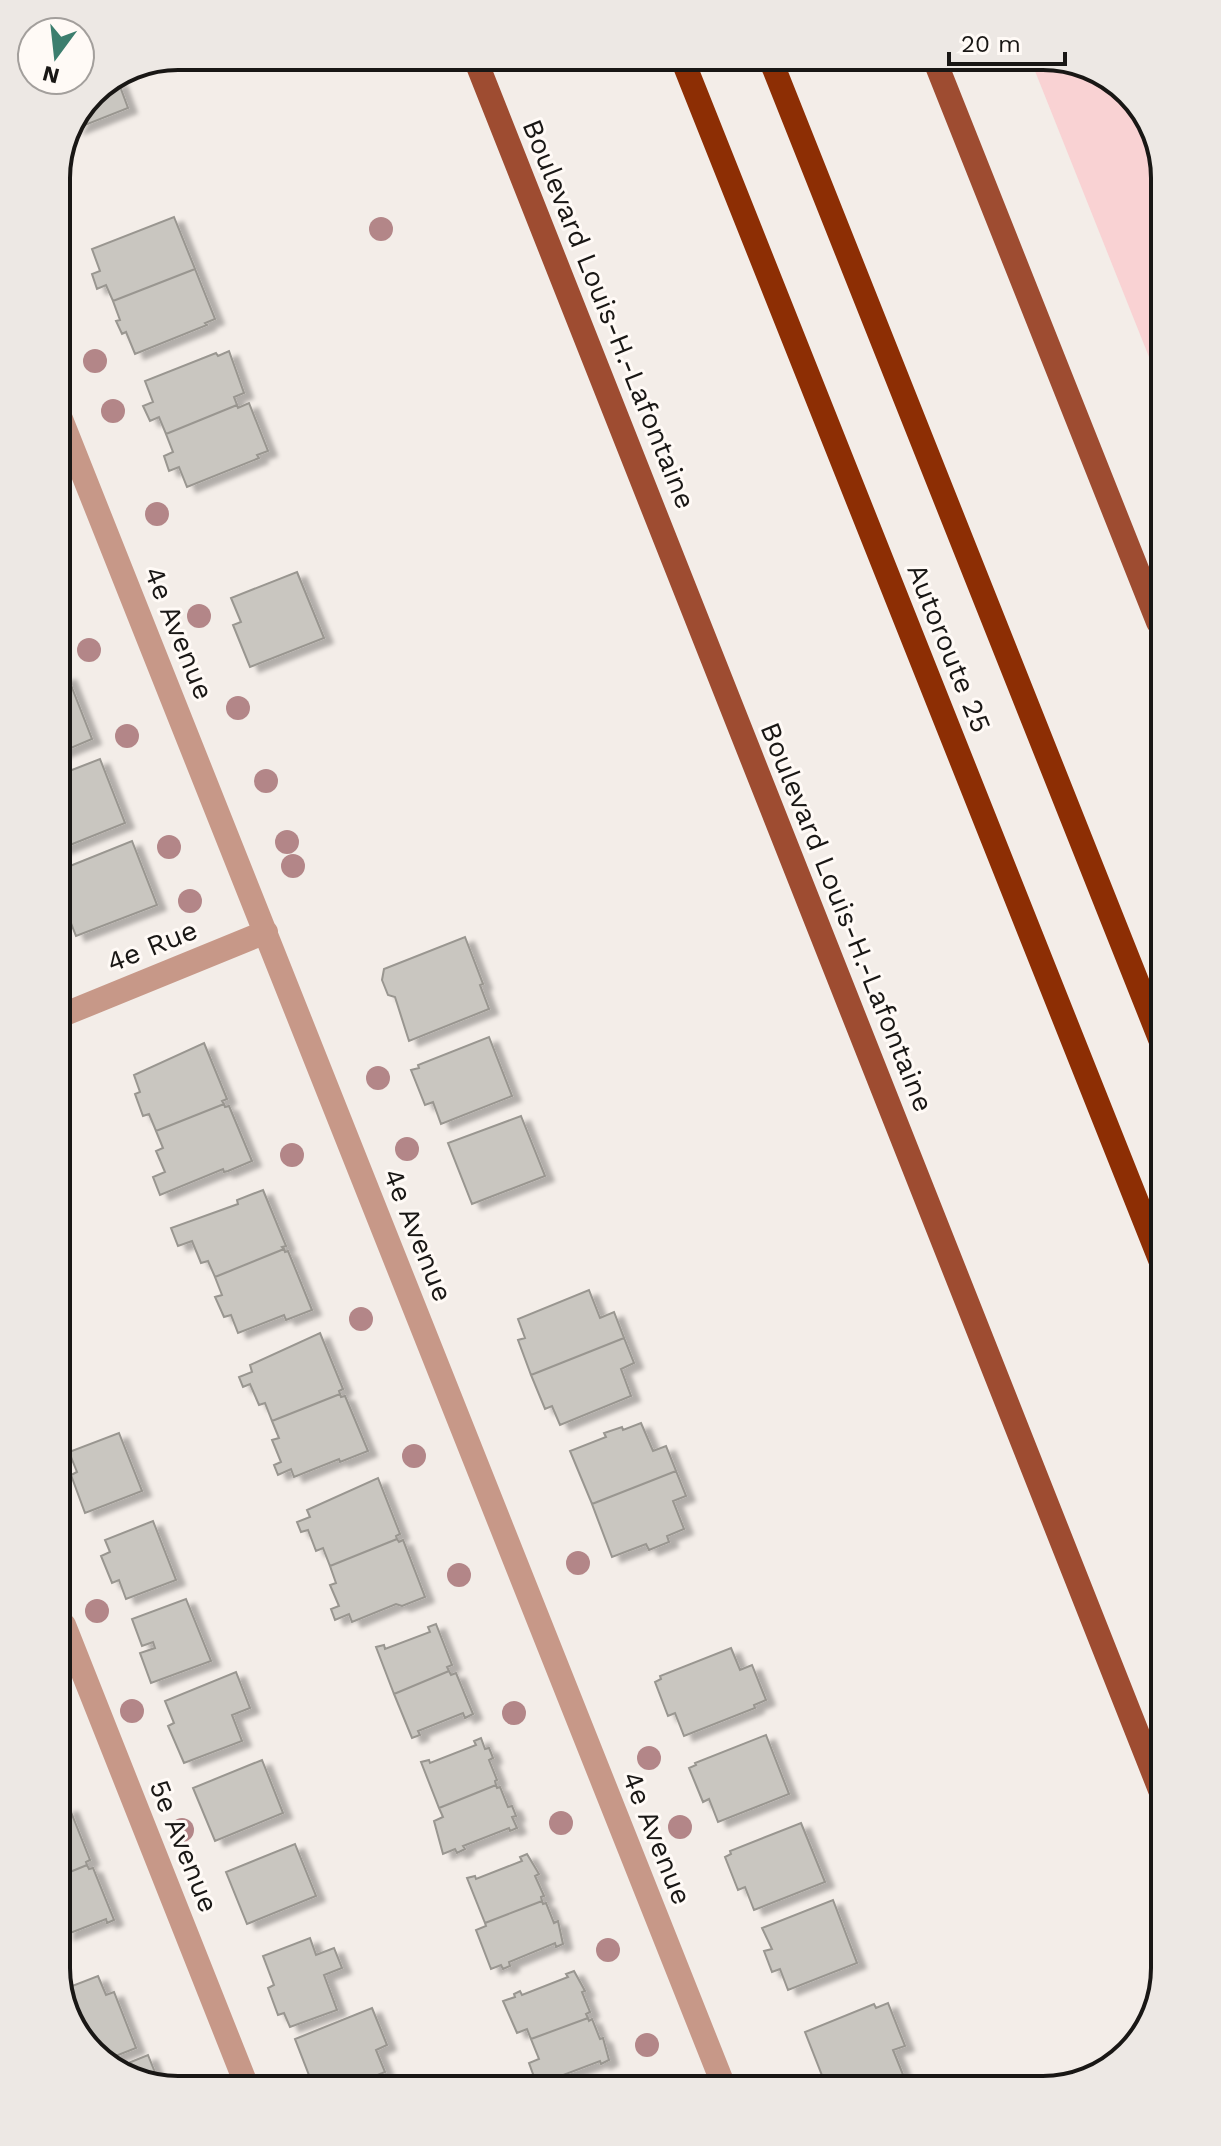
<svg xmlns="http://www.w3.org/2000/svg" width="1221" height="2146" font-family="'Work Sans',sans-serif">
	<defs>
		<filter id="shadow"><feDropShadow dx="9" dy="5" stdDeviation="2" flood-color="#0004"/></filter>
	</defs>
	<rect width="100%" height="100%" fill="#f3ede8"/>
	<path fill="#f9d2d3" d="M 1029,56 L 1051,56 L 1117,81 L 1156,131 L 1157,377 Z"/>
	<path fill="#c9c6c0" stroke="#999690" stroke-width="2" filter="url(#shadow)" d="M 118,81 L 128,108 L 75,129 L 92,91 Z
		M 174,217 L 195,269 L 113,301 L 106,285 L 97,289 L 92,274 L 100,271 L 92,249 Z
		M 195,269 L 215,319 L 205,323 L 207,325 L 135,354 L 126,332 L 122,334 L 116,321 L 120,320 L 113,301 Z
		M 229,351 L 244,393 L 234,397 L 237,405 L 166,434 L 159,417 L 150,421 L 143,406 L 153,402 L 145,381 L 216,353 L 218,356 Z
		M 249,403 L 268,451 L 257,455 L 259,458 L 187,487 L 179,467 L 169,471 L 164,456 L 173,452 L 166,434 L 237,405 L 238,408 Z
		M 297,572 L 324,638 L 250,667 L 233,625 L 241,622 L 231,598 Z
		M 67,675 L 92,739 L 59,753 L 59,678 Z
		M 100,759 L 125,823 L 60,849 L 59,775 Z
		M 132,841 L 157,905 L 76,936 L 60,895 L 60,870 Z
		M 465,937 L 483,984 L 480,985 L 489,1009 L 409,1041 L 395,997 L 388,995 L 382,980 L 384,969 Z
		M 489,1037 L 512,1096 L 441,1124 L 433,1102 L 425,1105 L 411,1070 L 419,1068 L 418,1065 Z
		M 204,1043 L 227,1099 L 222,1101 L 224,1104 L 156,1131 L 149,1114 L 143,1116 L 135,1094 L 140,1092 L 134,1075 Z
		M 224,1104 L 225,1107 L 229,1106 L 252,1161 L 228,1171 L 224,1172 L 223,1169 L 160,1195 L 153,1177 L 165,1172 L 156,1151 L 163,1148 L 156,1131 Z
		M 521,1116 L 545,1176 L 472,1204 L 448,1143 Z
		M 263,1190 L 286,1246 L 282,1247 L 284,1249 L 215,1277 L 208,1261 L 201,1263 L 192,1241 L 178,1246 L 171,1228 L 238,1204 L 237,1200 Z
		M 284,1249 L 285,1252 L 288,1251 L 312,1310 L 286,1320 L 284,1315 L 238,1333 L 231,1315 L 224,1317 L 215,1297 L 222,1295 L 215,1277 Z
		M 589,1290 L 600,1318 L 614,1312 L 624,1338 L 531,1375 L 518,1340 L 525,1338 L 518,1319 Z
		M 320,1333 L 343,1389 L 339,1391 L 340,1394 L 272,1421 L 265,1403 L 259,1405 L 250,1384 L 243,1387 L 239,1377 L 252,1372 L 250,1365 Z
		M 624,1338 L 634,1363 L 621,1369 L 631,1396 L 560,1425 L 552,1406 L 545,1409 L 531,1375 Z
		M 340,1394 L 341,1397 L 345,1396 L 368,1451 L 340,1462 L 339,1459 L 294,1477 L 291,1469 L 278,1475 L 274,1465 L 281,1462 L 272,1440 L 279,1438 L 272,1421 Z
		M 641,1423 L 653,1451 L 666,1446 L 676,1471 L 592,1504 L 570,1451 L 606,1437 L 604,1433 L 622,1427 L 623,1430 Z
		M 119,1433 L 142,1491 L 85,1513 L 71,1475 L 77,1472 L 69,1452 Z
		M 676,1471 L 686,1496 L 673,1501 L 684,1529 L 667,1536 L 669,1542 L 649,1550 L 646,1544 L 612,1557 L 592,1504 Z
		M 378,1478 L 400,1534 L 396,1536 L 397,1539 L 330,1566 L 323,1548 L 316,1551 L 308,1530 L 301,1532 L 297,1522 L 310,1517 L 307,1510 Z
		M 153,1521 L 176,1580 L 126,1599 L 119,1580 L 112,1583 L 101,1556 L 110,1552 L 105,1540 Z
		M 397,1539 L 399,1542 L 403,1540 L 425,1597 L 402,1606 L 396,1604 L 352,1622 L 349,1614 L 335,1620 L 331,1609 L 339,1606 L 330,1585 L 336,1583 L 330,1566 Z
		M 186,1599 L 211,1661 L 151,1683 L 140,1653 L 155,1648 L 153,1642 L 142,1646 L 132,1619 Z
		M 436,1624 L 452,1665 L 447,1667 L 449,1671 L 394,1694 L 376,1647 L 384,1645 L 385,1649 L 430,1632 L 428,1627 Z
		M 731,1648 L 740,1670 L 752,1665 L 766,1700 L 754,1705 L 755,1708 L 684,1736 L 675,1713 L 668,1716 L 655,1682 L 661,1679 L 660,1676 Z
		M 449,1671 L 451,1675 L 456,1673 L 473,1714 L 465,1718 L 463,1713 L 418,1731 L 420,1735 L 412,1738 L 394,1694 Z
		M 236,1672 L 250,1708 L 232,1715 L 242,1741 L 184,1763 L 168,1726 L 174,1723 L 165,1701 Z
		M 766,1735 L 789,1794 L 718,1822 L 709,1799 L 703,1802 L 689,1768 L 696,1765 L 695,1763 Z
		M 481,1738 L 485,1749 L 489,1748 L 493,1758 L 489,1760 L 497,1780 L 495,1781 L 496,1785 L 439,1808 L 421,1762 L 429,1760 L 430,1763 L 476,1745 L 474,1741 Z
		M 262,1760 L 283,1813 L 215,1841 L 193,1788 Z
		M 496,1785 L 497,1788 L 500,1787 L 508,1807 L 512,1806 L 516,1816 L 512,1817 L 517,1828 L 510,1831 L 509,1828 L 463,1846 L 465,1849 L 457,1853 L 455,1849 L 443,1854 L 434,1821 L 443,1817 L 439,1808 Z
		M 69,1807 L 90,1860 L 86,1862 L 87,1865 L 65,1874 L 64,1808 Z
		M 801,1823 L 825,1882 L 754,1910 L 745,1887 L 738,1890 L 725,1857 L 731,1854 L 730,1851 Z
		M 295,1844 L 316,1896 L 247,1924 L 226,1872 Z
		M 527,1854 L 539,1874 L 535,1876 L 544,1896 L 541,1897 L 542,1901 L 485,1923 L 467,1878 L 475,1876 L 476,1879 L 522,1861 L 520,1857 Z
		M 87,1865 L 89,1869 L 93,1868 L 114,1920 L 107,1923 L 106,1919 L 65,1935 L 65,1874 Z
		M 833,1900 L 857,1963 L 788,1990 L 780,1969 L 772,1972 L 764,1951 L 772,1949 L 762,1928 Z
		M 542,1901 L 543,1904 L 546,1903 L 554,1923 L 558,1921 L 563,1944 L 556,1947 L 555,1943 L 509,1962 L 510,1966 L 503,1969 L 501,1965 L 491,1969 L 476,1930 L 486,1926 L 485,1923 Z
		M 310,1938 L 316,1955 L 334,1948 L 342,1968 L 324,1975 L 337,2010 L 290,2027 L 284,2013 L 278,2015 L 268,1988 L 274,1985 L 263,1956 Z
		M 574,1971 L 585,1991 L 582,1992 L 590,2012 L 586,2014 L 588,2018 L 531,2039 L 527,2029 L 517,2033 L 503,2001 L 515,1997 L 514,1994 L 520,1991 L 522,1995 L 568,1977 L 566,1974 Z
		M 98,1976 L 106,1995 L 114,1992 L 136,2048 L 103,2061 L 99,2051 L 96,2053 L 65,2015 L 65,1987 L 67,1992 L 73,1989 L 72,1986 Z
		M 888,2003 L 905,2046 L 893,2050 L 906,2082 L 825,2083 L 805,2032 L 874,2004 L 876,2008 Z
		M 372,2008 L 387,2045 L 376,2050 L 385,2072 L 346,2088 L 314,2088 L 295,2039 Z
		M 588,2018 L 589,2021 L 592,2019 L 600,2039 L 603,2038 L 609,2060 L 601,2064 L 600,2061 L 555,2078 L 556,2082 L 549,2085 L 548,2081 L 537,2085 L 529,2063 L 539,2059 L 531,2039 Z
		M 148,2055 L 158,2080 L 166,2077 L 171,2090 L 111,2070 Z"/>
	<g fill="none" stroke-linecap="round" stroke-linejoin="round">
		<path stroke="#c79888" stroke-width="24" d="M 57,409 L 723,2084
			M 60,1016 L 266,932
			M 64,1625 L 248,2089"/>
		<path stroke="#9e4c31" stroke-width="24" d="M 474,56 L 1164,1800
			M 933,56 L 1158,622"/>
		<path stroke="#8d2e04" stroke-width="24" d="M 681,56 L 1161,1262
			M 769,56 L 1160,1039"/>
	</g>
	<g fill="#b38688">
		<circle cx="381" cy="229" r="12"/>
		<circle cx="95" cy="361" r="12"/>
		<circle cx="113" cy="411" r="12"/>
		<circle cx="157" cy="514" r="12"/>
		<circle cx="199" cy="616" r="12"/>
		<circle cx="89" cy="650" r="12"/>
		<circle cx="238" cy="708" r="12"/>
		<circle cx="127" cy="736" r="12"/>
		<circle cx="266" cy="781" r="12"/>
		<circle cx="287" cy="842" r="12"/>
		<circle cx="169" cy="847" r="12"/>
		<circle cx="293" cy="866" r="12"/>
		<circle cx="190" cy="901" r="12"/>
		<circle cx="378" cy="1078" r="12"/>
		<circle cx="407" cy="1149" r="12"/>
		<circle cx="292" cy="1155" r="12"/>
		<circle cx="361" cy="1319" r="12"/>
		<circle cx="414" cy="1456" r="12"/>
		<circle cx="578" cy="1563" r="12"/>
		<circle cx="459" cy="1575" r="12"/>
		<circle cx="97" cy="1611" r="12"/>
		<circle cx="132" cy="1711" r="12"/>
		<circle cx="514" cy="1713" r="12"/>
		<circle cx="649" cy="1758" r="12"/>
		<circle cx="561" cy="1823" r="12"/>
		<circle cx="680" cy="1827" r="12"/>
		<circle cx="182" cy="1830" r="12"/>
		<circle cx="608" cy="1950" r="12"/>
		<circle cx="647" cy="2045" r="12"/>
	</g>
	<g text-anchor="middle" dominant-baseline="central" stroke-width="6" stroke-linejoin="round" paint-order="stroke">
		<g font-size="28" fill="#191715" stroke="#fffaf6">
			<text transform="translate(609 314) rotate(68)">Boulevard Louis-H.-Lafontaine</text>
			<text transform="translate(179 633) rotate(68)">4e Avenue</text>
			<text transform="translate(949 648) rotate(68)">Autoroute 25</text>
			<text transform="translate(847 917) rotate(68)">Boulevard Louis-H.-Lafontaine</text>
			<text transform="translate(152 946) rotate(-22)">4e Rue</text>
			<text transform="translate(418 1235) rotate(68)">4e Avenue</text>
			<text transform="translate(657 1838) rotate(68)">4e Avenue</text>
			<text transform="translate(184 1846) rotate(68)">5e Avenue</text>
		</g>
	</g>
	<path d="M0 0H1221V2146H0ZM178 70H1043A108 108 0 0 1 1151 178V1968A108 108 0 0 1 1043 2076H178A108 108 0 0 1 70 1968V178A108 108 0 0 1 178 70Z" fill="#ede8e4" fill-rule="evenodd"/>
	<path fill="none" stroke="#191715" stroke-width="4" d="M178 70H1043A108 108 0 0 1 1151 178V1968A108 108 0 0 1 1043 2076H178A108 108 0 0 1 70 1968V178A108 108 0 0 1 178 70Z"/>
	<g transform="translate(56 56) rotate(195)"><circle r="38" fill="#fffaf6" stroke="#a39f9c" stroke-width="2"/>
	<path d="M0-6L14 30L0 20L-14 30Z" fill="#3c7e6e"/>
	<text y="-12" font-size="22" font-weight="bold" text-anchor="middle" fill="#191715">N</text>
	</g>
	<path d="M949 52v12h116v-12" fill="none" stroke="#191715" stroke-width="4"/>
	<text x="961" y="52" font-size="24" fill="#191715" stroke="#fffaf6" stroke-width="6" paint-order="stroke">20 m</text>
</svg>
